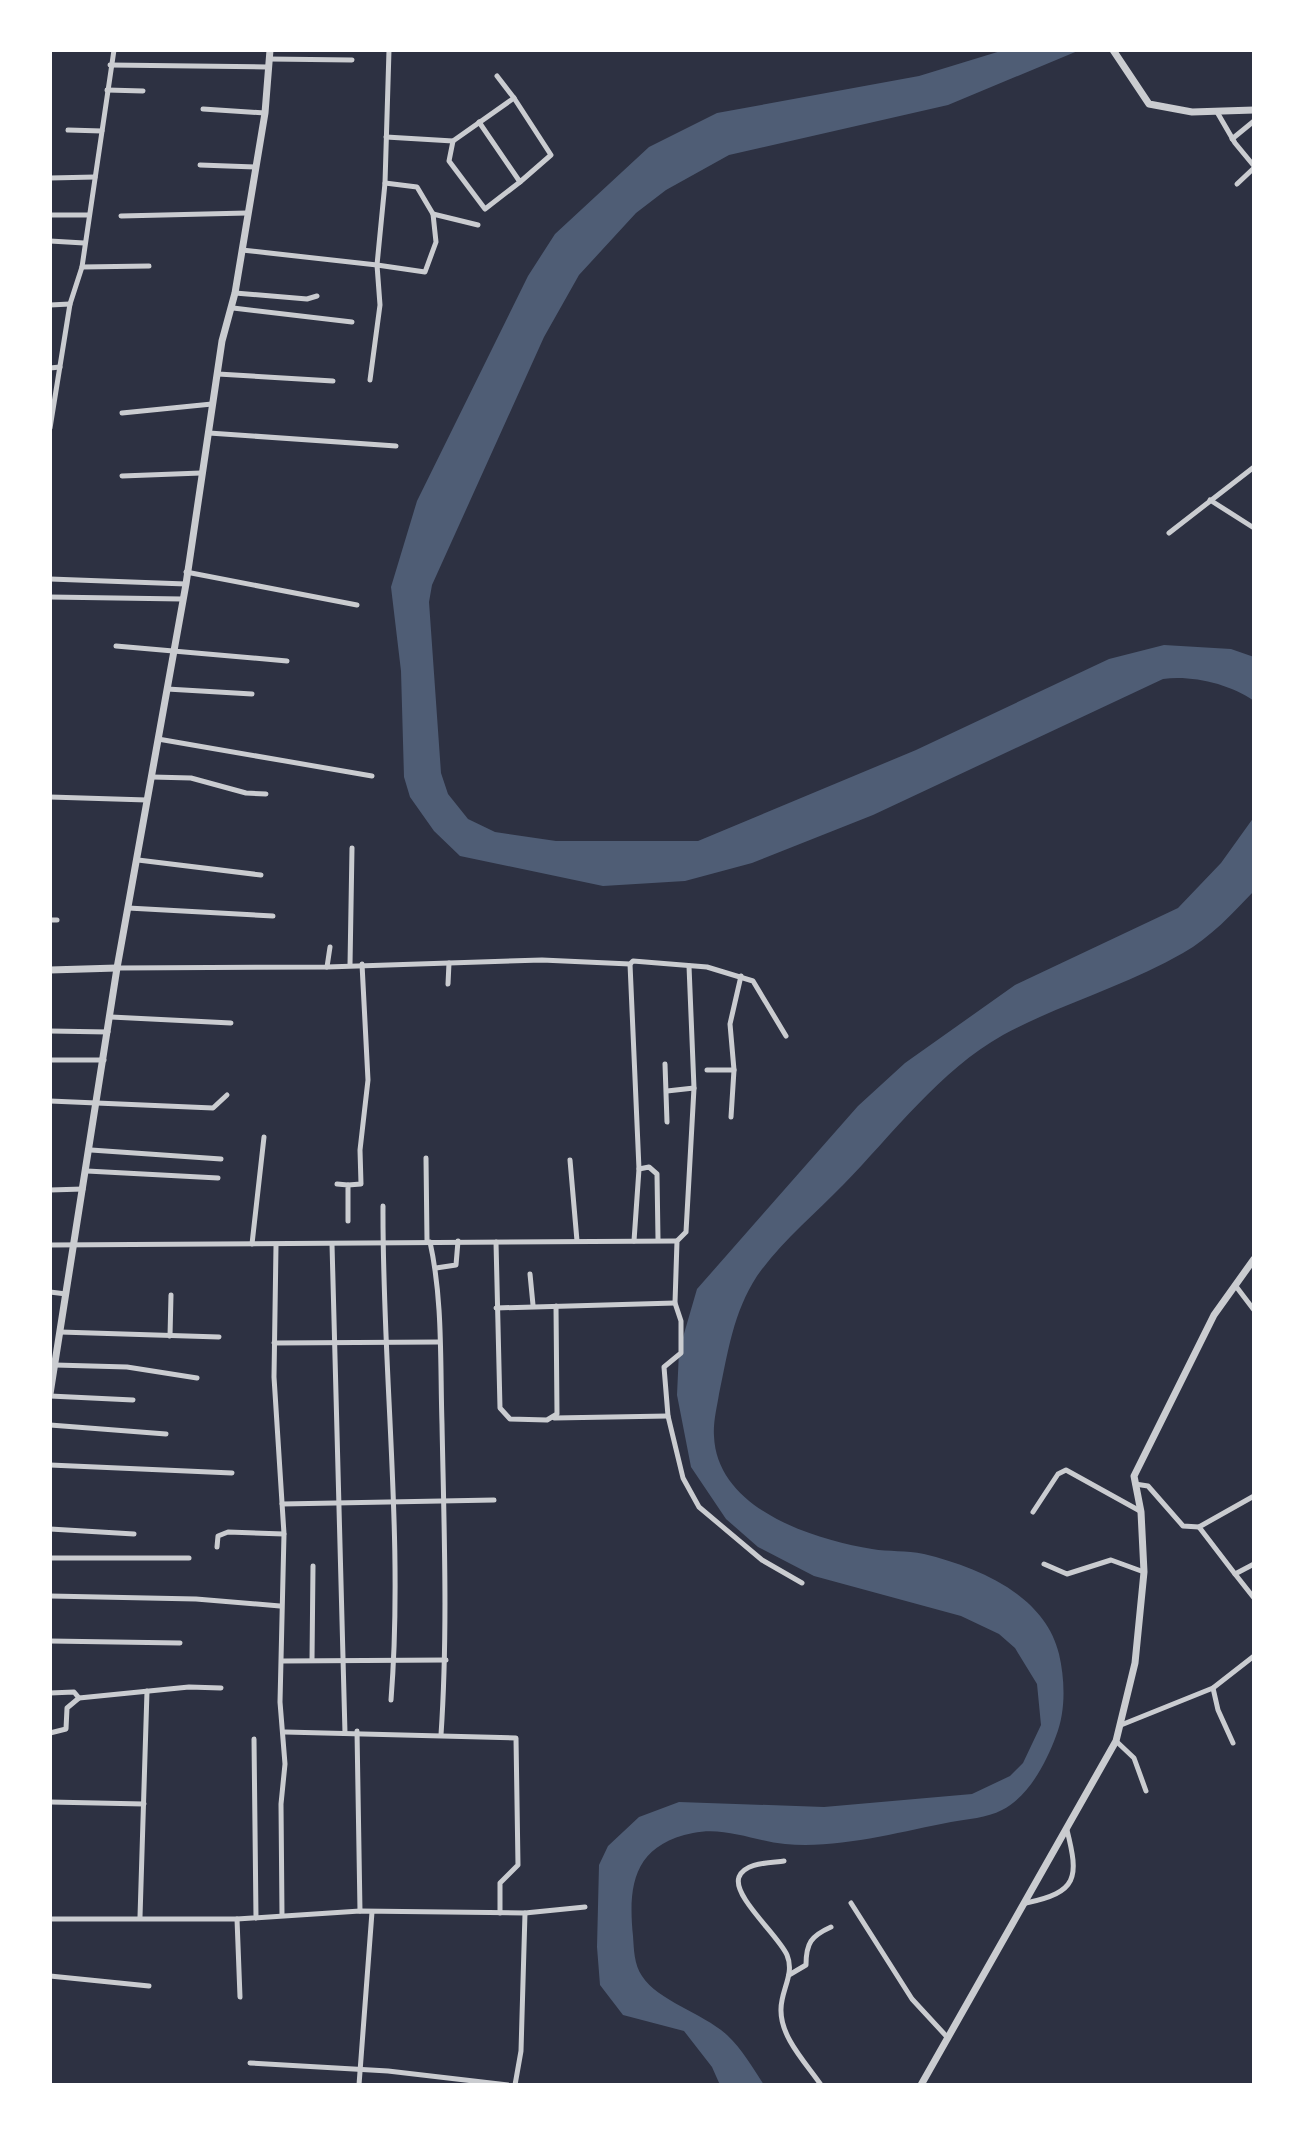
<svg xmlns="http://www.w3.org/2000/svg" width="1304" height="2135" viewBox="0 0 1304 2135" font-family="'IBM Plex Sans',sans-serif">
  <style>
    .water { fill: #4f5d75 }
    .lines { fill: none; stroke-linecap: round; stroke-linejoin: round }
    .minor { stroke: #caccd0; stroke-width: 5 }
    .tertiary { stroke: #caccd0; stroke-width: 7 }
  </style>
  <rect width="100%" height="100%" fill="#2d3142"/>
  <g class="water">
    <path d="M1004,50H1080L948,105L729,155L666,190L636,213L579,275L544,337L432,585L429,602L441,773L448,794L468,819L495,832L556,841H698L916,750L1109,659L1164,645L1231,649L1254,657V701C1230,684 1192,675 1163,679L873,815L752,863L685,881L603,886L460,856L434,831L410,797L404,777L401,671L391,587L417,501L528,276L555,234L649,147L717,113L919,76Z"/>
    <path d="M1254,817V891C1233,913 1210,938 1183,953C1126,986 1060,1004 1003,1035C940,1070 892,1135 843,1185C815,1214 780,1243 757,1276C733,1313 728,1352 719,1394C717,1407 713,1422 714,1436C717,1509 812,1539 872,1549C889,1552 906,1550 924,1554C978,1567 1045,1595 1059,1654C1065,1680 1066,1711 1056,1736C1046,1763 1029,1796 1002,1810C987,1818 967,1819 951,1822C899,1832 839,1849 785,1844C755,1841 724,1826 693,1833C633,1845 628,1886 633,1936C634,1950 634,1964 642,1976C658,2001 703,2013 727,2035C742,2049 753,2068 764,2085H720L712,2067L684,2031L623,2015L600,1985L597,1947L599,1865L608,1846L639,1817L679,1802L824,1807L972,1794L1010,1776L1023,1763L1041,1725L1037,1684L1015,1648L999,1634L961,1616L814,1576L758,1547L726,1519L691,1467L677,1395L679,1351L697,1289L858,1106L905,1063L1015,985L1178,908L1221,863Z"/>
  </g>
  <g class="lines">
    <g class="minor">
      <path d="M269,59L352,60"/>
      <path d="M110,65L267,67"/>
      <path d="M107,90L143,91"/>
      <path d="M203,109L265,113"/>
      <path d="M1217,112L1235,143L1254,166"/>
      <path d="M479,122L520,182L551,155L514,98"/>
      <path d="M68,130L102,131"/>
      <path d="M386,137L453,141L514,98L497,76"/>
      <path d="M1232,139L1254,121"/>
      <path d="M453,141L449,161L485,209L520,182"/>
      <path d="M200,165L255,167"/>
      <path d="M50,178L95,177"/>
      <path d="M385,183L417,187L433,214"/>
      <path d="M1237,184L1254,168"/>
      <path d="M50,215H88"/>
      <path d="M121,216L247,213"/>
      <path d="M50,241L84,243"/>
      <path d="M242,250L377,265L385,183L389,50"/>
      <path d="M82,267L149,266"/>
      <path d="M235,293L307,299L317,296"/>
      <path d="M50,305L70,304"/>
      <path d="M233,308L352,322"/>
      <path d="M50,368L60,367"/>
      <path d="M218,374L333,381"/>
      <path d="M370,380L380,305L377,265L425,272L436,242L433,214L478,225"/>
      <path d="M122,413L212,404"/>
      <path d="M50,428L70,304L82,267L114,50"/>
      <path d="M209,433L396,446"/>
      <path d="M122,476L201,473"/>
      <path d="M1210,500L1254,528"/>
      <path d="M1169,533L1254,467"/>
      <path d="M186,572L357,605"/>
      <path d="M50,579L186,584"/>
      <path d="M50,597L182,599"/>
      <path d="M116,646L287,661"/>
      <path d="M167,689L252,694"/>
      <path d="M158,739L372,776"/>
      <path d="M152,777L191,778L246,793L266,794"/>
      <path d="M50,797L147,800"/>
      <path d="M138,860L261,875"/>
      <path d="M128,908L273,916"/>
      <path d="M50,920H57"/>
      <path d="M630,964L639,1169L634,1241"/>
      <path d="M350,965L352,848"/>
      <path d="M689,966L694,1088L686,1232L677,1241L675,1303L681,1321V1353L664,1367L668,1416L683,1478L699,1507L762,1560L802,1583"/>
      <path d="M327,967L330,947"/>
      <path d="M117,968L327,967L542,960L630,964L633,961L707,967L753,981L786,1036"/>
      <path d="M448,984L449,963"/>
      <path d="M111,1017L231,1023"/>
      <path d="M50,1031L108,1032"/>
      <path d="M50,1060H104"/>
      <path d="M665,1064L667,1122"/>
      <path d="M707,1070H734L730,1024L741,976"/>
      <path d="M667,1091L694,1088"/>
      <path d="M50,1101L213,1108L227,1095"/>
      <path d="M731,1117L734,1070"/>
      <path d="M91,1150L221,1159"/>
      <path d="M426,1158L427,1241"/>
      <path d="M570,1160L577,1241"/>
      <path d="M639,1169L649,1167L657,1174L658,1239"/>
      <path d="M87,1171L218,1178"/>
      <path d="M337,1184L348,1185V1221"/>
      <path d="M348,1185L361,1184L360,1150L368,1080L362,964"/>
      <path d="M50,1190L83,1189"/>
      <path d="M383,1206C382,1370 404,1536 391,1700"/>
      <path d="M430,1242C443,1301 440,1363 442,1424C444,1528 448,1631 441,1735"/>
      <path d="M496,1242L500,1408L510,1419L547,1420L557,1414L556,1306"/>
      <path d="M252,1244L264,1137"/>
      <path d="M332,1244L345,1733"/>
      <path d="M50,1245L677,1241"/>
      <path d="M276,1246L274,1377L284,1534L280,1702L285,1764L281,1804L282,1915"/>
      <path d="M436,1268L456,1265L458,1241"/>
      <path d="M530,1274L533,1305"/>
      <path d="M1235,1285L1254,1310"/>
      <path d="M50,1292L66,1294"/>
      <path d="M496,1308L675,1303"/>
      <path d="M60,1332L219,1337"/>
      <path d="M170,1336L171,1295"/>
      <path d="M274,1343L439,1342"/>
      <path d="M55,1365L127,1367L197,1378"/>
      <path d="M50,1396L133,1400"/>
      <path d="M554,1418L668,1416"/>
      <path d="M50,1425L166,1434"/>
      <path d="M50,1465L232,1473"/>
      <path d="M1135,1484L1148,1486L1183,1526L1199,1527"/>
      <path d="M282,1504L494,1500"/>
      <path d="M1033,1512L1058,1474L1066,1470L1140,1511"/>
      <path d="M50,1529L134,1534"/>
      <path d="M217,1547L218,1536L228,1532L284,1534"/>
      <path d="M50,1558H189"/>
      <path d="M1044,1564L1067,1574L1111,1560L1144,1572"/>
      <path d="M1254,1564L1235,1574L1254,1598"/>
      <path d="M1235,1574L1199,1527L1254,1496"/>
      <path d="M50,1596L196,1599L280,1606"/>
      <path d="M50,1641L180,1643"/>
      <path d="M312,1660L313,1566"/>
      <path d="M283,1661L446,1660"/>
      <path d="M1213,1688L1254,1656"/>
      <path d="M50,1693L74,1692L79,1698"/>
      <path d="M1121,1725L1213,1688L1218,1710L1233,1743"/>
      <path d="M357,1731L360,1911"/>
      <path d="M285,1732L516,1738L518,1865L500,1883V1913"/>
      <path d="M50,1733L66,1729L67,1708L79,1698L189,1687L221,1688"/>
      <path d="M254,1739L256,1918"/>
      <path d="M1116,1741L1134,1758L1146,1791"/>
      <path d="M50,1802L144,1804"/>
      <path d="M784,1861C771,1863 745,1862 739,1877C732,1896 778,1935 787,1955C795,1974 781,1990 781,2009C780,2037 806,2063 821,2085"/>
      <path d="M851,1903L912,1999L948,2038"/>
      <path d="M1026,1903C1078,1892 1079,1878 1067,1830"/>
      <path d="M140,1917L147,1691"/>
      <path d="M50,1919H237L360,1911L525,1913L585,1907"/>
      <path d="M237,1919L240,1997"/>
      <path d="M789,1975L806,1965C806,1943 811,1936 831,1927"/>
      <path d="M50,1976L149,1986"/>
      <path d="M250,2063L388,2071L508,2085"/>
      <path d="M359,2085L372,1912"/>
      <path d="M515,2085L521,2051L525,1913"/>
    </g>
    <g class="tertiary">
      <path d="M1113,50L1149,104L1192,112L1254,110"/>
      <path d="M50,970L117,968"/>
      <path d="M50,1394L117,968L186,584L222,341L235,293L265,113L270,50"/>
      <path d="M921,2085L1116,1741L1135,1663L1144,1572L1141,1512L1134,1476L1214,1315L1254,1259"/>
    </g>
  </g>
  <rect width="1304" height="2135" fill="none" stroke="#ffffff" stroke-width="104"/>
</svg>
